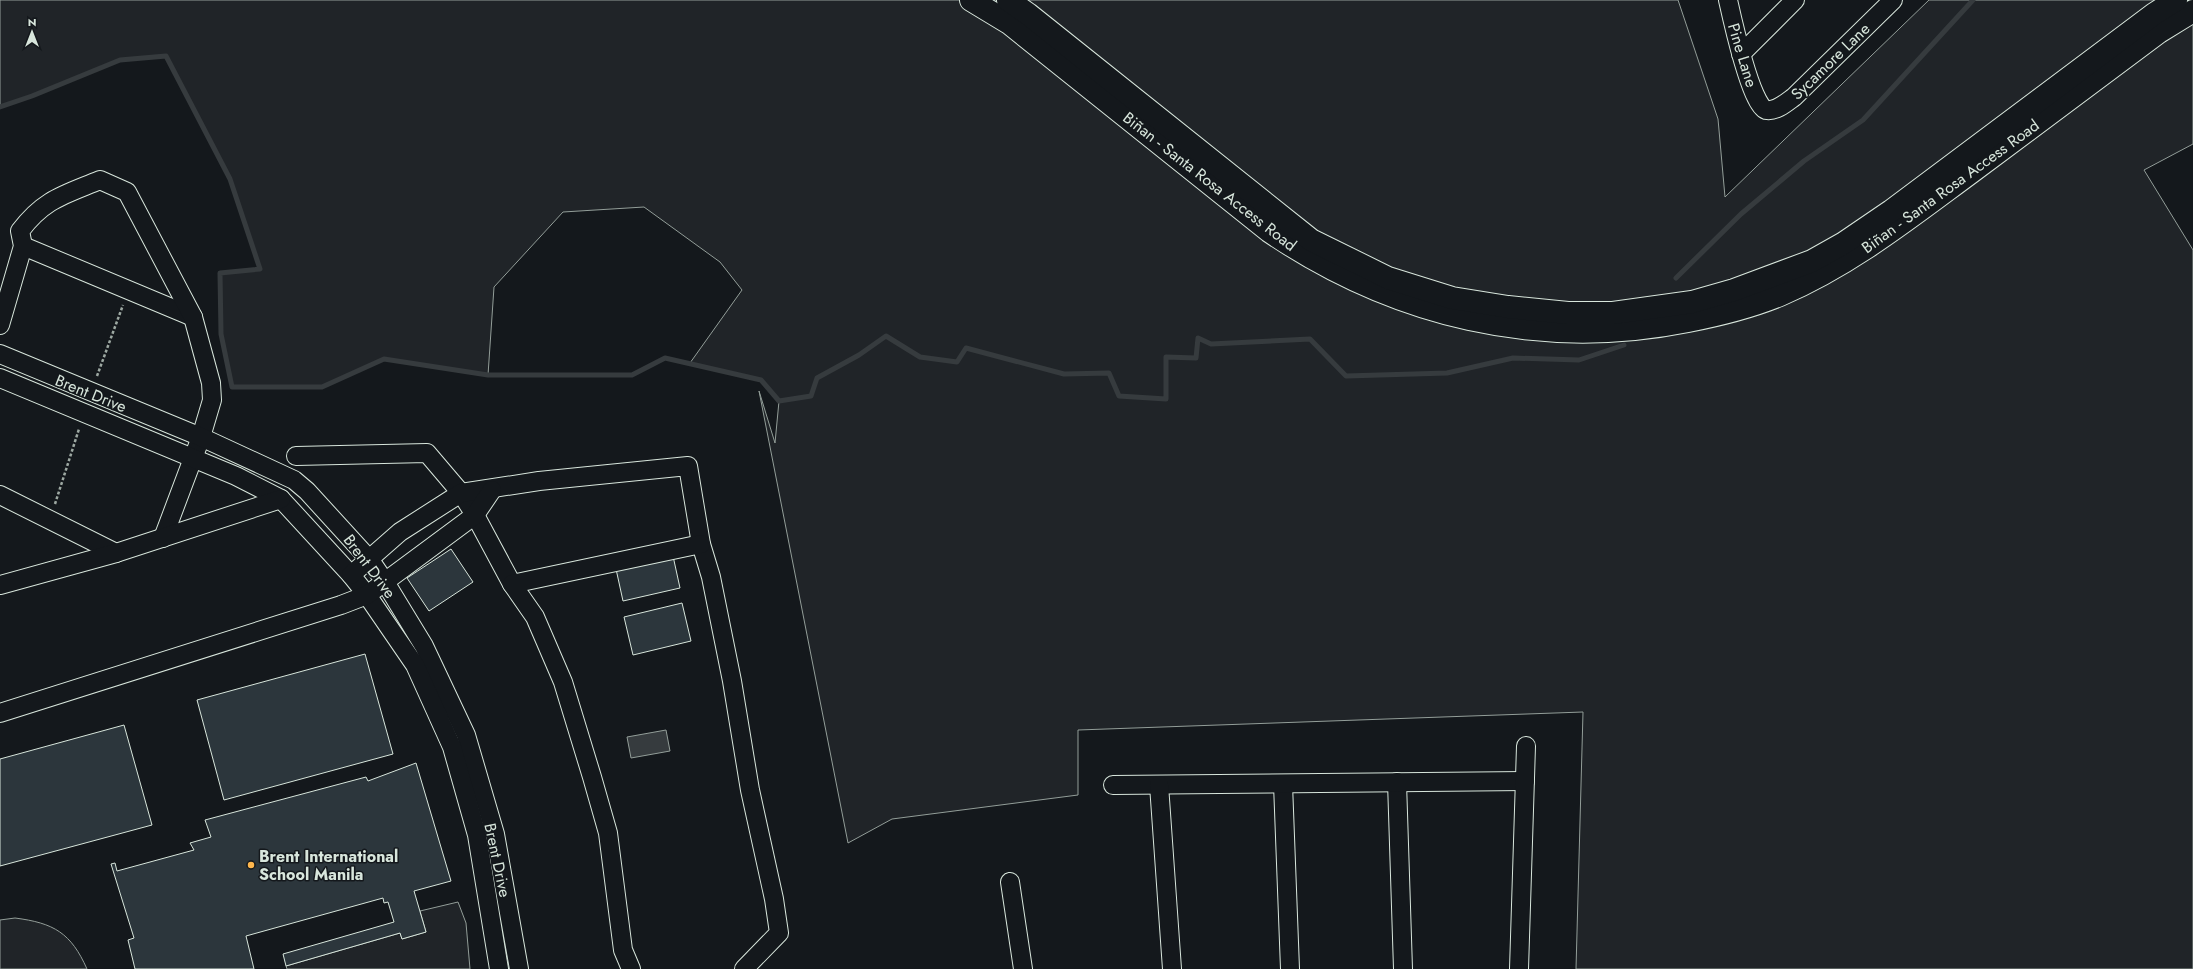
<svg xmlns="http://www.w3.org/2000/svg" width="2193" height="969" viewBox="0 0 2193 969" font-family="Jost,sans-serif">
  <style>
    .green { fill: #202428; stroke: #939e99 }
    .water { fill: #363b3e; stroke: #939e99 }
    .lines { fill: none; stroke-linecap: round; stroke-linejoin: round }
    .stream { stroke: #363b3e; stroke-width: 5 }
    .building { fill: #2c363c; stroke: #d8e6dc }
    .minor-casing { stroke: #d8e6dc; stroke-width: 20 }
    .major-casing { stroke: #d8e6dc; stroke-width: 24 }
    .path { stroke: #9da8a2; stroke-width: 2.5; stroke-dasharray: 3 2; stroke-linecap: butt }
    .minor { stroke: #14181c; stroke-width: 18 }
    .major { stroke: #14181c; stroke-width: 22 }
    .poi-dot { fill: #ffb74d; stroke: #14181c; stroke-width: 1.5 }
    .labels { text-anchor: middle; stroke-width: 3; stroke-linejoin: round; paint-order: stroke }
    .street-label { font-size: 16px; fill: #d8e6dc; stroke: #14181c }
    .poi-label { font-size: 16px; font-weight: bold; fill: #d8e6dc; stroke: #14181c; text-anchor: start }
  </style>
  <rect width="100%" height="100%" fill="#14181c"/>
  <g class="green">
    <path d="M0,0H1678L1718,119L1725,197L1929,0H2193V144L2144,170L2193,250V969H1576L1583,712L1078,730V795L892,819L848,843L759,391L775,443L779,401L761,380L690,363L742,290L720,262L644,207L563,212L494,287L488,375L384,359L322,387H232L221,334L220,273L260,269L230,179L166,56L120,60L32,96L0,107Z"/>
    <path d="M458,902L466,923L470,969H287L286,966L400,933L402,939L426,932L420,911Z"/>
    <path d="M15,918C54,923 71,933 87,969H0V920Z"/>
  </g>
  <path class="water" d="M666,730L670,751L631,758L627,737Z"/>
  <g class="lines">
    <g class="stream">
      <path d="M0,107L32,96L120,60L166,56L230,179L260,269L220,273L221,334L232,387H322L384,359L488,375H632L665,358L761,380L779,401L811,396L817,378L859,355L886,336L920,357L957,362L966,348L1064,374L1109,373L1119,396L1166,399V357L1196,358L1198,338L1211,344L1310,339L1346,376L1447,373L1513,358L1579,360L1624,345"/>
      <path d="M1676,278L1741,214L1804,161L1863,120L1973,0"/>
    </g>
  </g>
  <g class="building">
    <path d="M451,549L473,582L429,611L407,578Z"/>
    <path d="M673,556L680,588L623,601L616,569Z"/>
    <path d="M682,603L691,641L633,655L624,617Z"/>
    <path d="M365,654L393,754L224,800L197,700Z"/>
    <path d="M124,725L152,825L0,866V759Z"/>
    <path d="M416,763L451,881L414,891L426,932L402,939L400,933L286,966L283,954L394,922L388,902L384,903L383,898L246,936L254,969H135L128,940L134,938L111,864L115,863L117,871L194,850L190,843L211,837L205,820L366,777L368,781Z"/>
  </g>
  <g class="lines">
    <defs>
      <g id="minor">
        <path d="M1728,0C1732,18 1751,105 1766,110C1776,112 1787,102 1794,97L1893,0"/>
        <path d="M1741,54L1795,0"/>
        <path d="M23,246L193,317"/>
        <path d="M0,325L23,246L20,231C44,199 64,195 100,180L127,192L193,317L211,383L212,400L201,437L163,538"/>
        <path d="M0,354L201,437L294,480L307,491L370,560L385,582L424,646L466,735L495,834L519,969"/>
        <path d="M0,378L236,476L281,499L351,575L367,595L415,665L452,747L477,835L499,969"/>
        <path d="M296,456L427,453L461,493L475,515L512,584"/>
        <path d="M0,495L116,553"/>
        <path d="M351,575L400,532L461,493L539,481L688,466L701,544L711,577L732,681L750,790L774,899L779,933L744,969"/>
        <path d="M0,585L116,553L281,499"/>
        <path d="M0,713L341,605L367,595L475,515L492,490"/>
        <path d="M1397,782L1403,969"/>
        <path d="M1283,784L1290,969"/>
        <path d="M1113,785L1525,781"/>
        <path d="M1159,785L1172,969"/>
        <path d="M1010,882L1023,969"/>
        <path d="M631,969L623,950L608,833L592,777L563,682L535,617L512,584L701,544"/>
        <path d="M1519,969L1526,746"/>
      </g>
      <g id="major">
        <path d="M971,0L1009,23L1269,231C1394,316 1539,351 1688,321C1719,315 1751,307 1780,295C1850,265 1909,218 1970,173C2033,126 2096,79 2159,32L2193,11"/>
        <path d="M1008,0L1028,14L1311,240L1388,278L1452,298L1508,307L1568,313H1613L1692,302L1734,290L1812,261L1844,243L1891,211L2154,14L2176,0"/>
      </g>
    </defs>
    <use href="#minor" class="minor-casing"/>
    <use href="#major" class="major-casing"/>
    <g class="path">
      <path d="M97,376L123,305"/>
      <path d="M55,504L79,429"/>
    </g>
    <use href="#minor" class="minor"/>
    <use href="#major" class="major"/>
  </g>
  <circle class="poi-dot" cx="251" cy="865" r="4"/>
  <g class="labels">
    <g class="street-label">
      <text transform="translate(1743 55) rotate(73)" y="6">Pine Lane</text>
      <text transform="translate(1830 61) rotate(-44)" y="6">Sycamore Lane</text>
      <text transform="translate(1210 181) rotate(38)" y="6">Biñan - Santa Rosa Access Road</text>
      <text transform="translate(1950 186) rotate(-36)" y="6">Biñan - Santa Rosa Access Road</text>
      <text transform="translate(91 393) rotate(22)" y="6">Brent Drive</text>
      <text transform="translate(370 566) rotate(53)" y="6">Brent Drive</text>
      <text transform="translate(498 860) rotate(78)" y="6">Brent Drive</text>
    </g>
    <g class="poi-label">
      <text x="259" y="862">Brent International<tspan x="259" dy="18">School Manila</tspan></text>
    </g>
  </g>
  <g transform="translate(32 32)" stroke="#14181c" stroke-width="3" paint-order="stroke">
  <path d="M0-3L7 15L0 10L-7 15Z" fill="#d8e6dc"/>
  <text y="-6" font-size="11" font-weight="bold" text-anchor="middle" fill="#d8e6dc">N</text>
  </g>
</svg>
